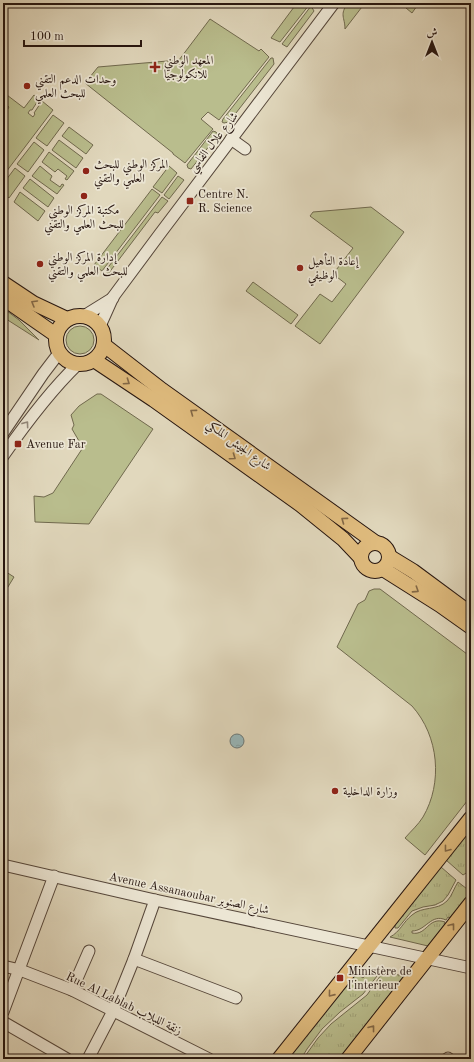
<svg xmlns="http://www.w3.org/2000/svg" width="474" height="1062" viewBox="0 0 474 1062" font-family="'Old Standard TT',Amiri,serif">
  <style>
    .green { fill: #b9bd8d; stroke: #70694e }
    .park { fill: url(#park-tufts); stroke: #70694e }
    .water { fill: url(#water-ripples); stroke: #6a7776 }
    .lines { fill: none; stroke-linecap: round; stroke-linejoin: round }
    .minor-casing { stroke: #55463a; stroke-width: 13 }
    .major-casing { stroke: #26150f; stroke-width: 16 }
    .minor { stroke: #ece6d4; stroke-width: 11 }
    .major { stroke: #e0bc7e; stroke-width: 14 }
    .oneway { stroke: #836846 }
    .oneway2 { stroke: #93887b }
    .poi-dot { fill: #8f2418; stroke: #ece6d4; stroke-width: 1.5 }
    .labels { text-anchor: middle; stroke-width: 3.5; stroke-linejoin: round; paint-order: stroke }
    .poi-label { font-size: 12px; fill: #26150f; stroke: #ece6d4; text-anchor: start }
    .street-label { font-size: 12px; fill: #26150f; stroke: #ece6d4 }
  </style>
  <defs>
    <pattern id="park-tufts" width="24" height="20" patternUnits="userSpaceOnUse"><rect width="24" height="20" fill="#b9bd8d"/><path d="M3 7l-1-3M5 7V3M7 7l1-3M15 17l-1-3M17 17v-4M19 17l1-3" fill="none" stroke="#9fa278"/></pattern>
    <pattern id="water-ripples" width="26" height="14" patternUnits="userSpaceOnUse"><rect width="26" height="14" fill="#98b8bb"/><path d="M2 4q2-2 4 0t4 0M15 11q2-2 4 0t4 0" fill="none" stroke="#839da0"/></pattern>
  </defs>
  <rect width="100%" height="100%" fill="#e1d8bd"/>
  <filter id="stains"><feTurbulence type="fractalNoise" baseFrequency=".005" numOctaves="4"/><feColorMatrix values="0 0 0 0 .2 0 0 0 0 .09 0 0 0 0 .02 0 0 0 .5 -.17"/></filter>
  <radialGradient id="worn" r=".72"><stop offset=".6" stop-color="#630" stop-opacity="0"/><stop offset="1" stop-color="#630" stop-opacity=".3"/></radialGradient>
  <g class="green">
    <path d="M297,3H308L309,5L280,42L271,38Z"/>
    <path d="M348,3H365L345,29C345,17 339,15 348,3Z"/>
    <path d="M409,3H419L412,13L406,8Z"/>
    <path d="M311,6L314,11L287,47L282,44Z"/>
    <path d="M210,19L259,51L261,49L269,57L219,120L208,112L201,119L213,129L185,163L173,154V153L85,83L98,67L179,60Z"/>
    <path d="M271,58H273L274,64L229,122L224,123L222,122L223,119Z"/>
    <path d="M3,92L24,108L34,95L39,99L32,110H30L28,113L33,117L35,114L34,113L42,101L53,110L3,176V117L9,107L3,102Z"/>
    <path d="M53,115L64,123L47,146L36,138Z"/>
    <path d="M69,127L93,145L86,154L62,136Z"/>
    <path d="M213,131L216,132L218,135L191,169L188,168L187,165Z"/>
    <path d="M59,140L83,158L76,168L52,150Z"/>
    <path d="M34,142L44,150L28,172L17,164Z"/>
    <path d="M49,152L74,171L67,180L65,179L67,176L58,169L55,172L42,162Z"/>
    <path d="M40,166L52,176L50,180L60,187L62,184L64,185L57,194L32,176Z"/>
    <path d="M169,166L177,173L162,193L153,187Z"/>
    <path d="M15,168L25,176L9,198L3,193V184Z"/>
    <path d="M178,176L184,180L169,199L164,195Z"/>
    <path d="M30,179L54,198L48,207L23,188Z"/>
    <path d="M152,189L160,195L102,271L94,265Z"/>
    <path d="M20,192L45,211L38,221L14,202Z"/>
    <path d="M162,197L168,201L158,213L155,212L108,274L106,270Z"/>
    <path d="M371,207L404,232L320,344L295,326L320,294L332,302L346,284L333,274L353,248L310,216L313,212Z"/>
    <path d="M253,282L298,315L291,324L246,291Z"/>
    <path d="M3,308L19,320L39,340L3,317Z"/>
    <circle cx="80" cy="340" r="14"/>
    <path d="M97,394H101L153,429L89,524L35,522L34,496L44,497L53,493L84,446L79,441L72,429L74,425L71,415L79,406Z"/>
    <path d="M3,570L14,577L3,595Z"/>
    <path d="M374,589H380L471,657V796L425,855L405,838C411,831 418,825 423,817C443,783 439,736 412,706L337,647L358,604L365,600L369,591Z"/>
  </g>
  <g class="park">
    <path d="M471,828V870L463,875L446,860Z"/>
    <path d="M441,867L456,880L448,895L443,901L435,905L423,907L412,911L398,928H395V925Z"/>
    <path d="M458,882L471,892L450,918L448,917L446,920C431,913 426,931 412,931V933C427,936 428,916 445,922L444,924L445,925L428,946L390,937C400,932 403,922 412,915C422,906 437,911 447,901C452,896 454,888 458,882Z"/>
    <path d="M371,969L381,971L363,994L340,1012L322,1029L307,1049L301,1059H287L356,973L363,978Z"/>
    <path d="M383,972L404,976L339,1059H303L318,1038L331,1024L367,995Z"/>
  </g>
  <circle class="water" cx="237" cy="741" r="7"/>
  <g class="lines">
    <defs>
      <g id="minor">
        <path d="M231,139L245,149"/>
        <path d="M84,316L113,298"/>
        <path d="M100,326L113,297L159,235L334,3"/>
        <path d="M3,433L43,374L59,353"/>
        <path d="M3,456C26,423 49,392 78,364"/>
        <path d="M3,865L155,900L471,968"/>
        <path d="M134,959L236,998"/>
        <path d="M3,966L20,970L72,990L209,1059"/>
        <path d="M72,990L89,951"/>
        <path d="M3,1012L54,876"/>
        <path d="M3,1022L67,1059"/>
        <path d="M448,1058L449,1059"/>
        <path d="M88,1059L113,1011L134,959L155,900"/>
      </g>
      <g id="major">
        <path d="M3,283L33,303L67,319"/>
        <path d="M3,298L56,335"/>
        <circle cx="80" cy="340" r="24"/>
        <path d="M104,345L162,390L376,543"/>
        <path d="M94,360L154,400L301,505L343,539L361,558"/>
        <circle cx="375" cy="557" r="14"/>
        <path d="M390,557L413,571L471,614"/>
        <path d="M383,569L440,605L471,627"/>
        <path d="M279,1059L471,818"/>
        <path d="M348,1059L471,903"/>
      </g>
    </defs>
    <use href="#minor" class="minor-casing"/>
    <use href="#major" class="major-casing"/>
    <use href="#minor" class="minor"/>
    <use href="#major" class="major"/>
  </g>
  <defs><path id="oneway-chevron" d="M-2-3.5L2.5 0L-2 3.5" fill="none" stroke-width="1.6" stroke-linecap="round" stroke-linejoin="round"/></defs>
  <g class="oneway">
    <use href="#oneway-chevron" transform="translate(34 303) rotate(-150)"/>
    <use href="#oneway-chevron" transform="translate(127 382) rotate(34)"/>
    <use href="#oneway-chevron" transform="translate(193 412) rotate(-144)"/>
    <use href="#oneway-chevron" transform="translate(233 457) rotate(35)"/>
    <use href="#oneway-chevron" transform="translate(344 520) rotate(-144)"/>
    <use href="#oneway-chevron" transform="translate(416 590) rotate(33)"/>
    <use href="#oneway-chevron" transform="translate(447 849) rotate(128)"/>
    <use href="#oneway-chevron" transform="translate(452 926) rotate(-52)"/>
    <use href="#oneway-chevron" transform="translate(331 994) rotate(129)"/>
    <use href="#oneway-chevron" transform="translate(372 1028) rotate(-52)"/>
  </g>
  <use class="oneway2" href="#oneway-chevron" transform="translate(26 424) rotate(-54)"/>
  <g class="poi-dot">
    <path d="M153 61h4v4h4v4h-4v4h-4v-4h-4v-4h4z"/>
    <circle cx="27" cy="86" r="4"/>
    <circle cx="86" cy="171" r="4"/>
    <circle cx="84" cy="196" r="4"/>
    <rect x="186" y="197" width="8" height="8" rx="2"/>
    <circle cx="40" cy="264" r="4"/>
    <circle cx="300" cy="268" r="4"/>
    <rect x="14" y="440" width="8" height="8" rx="2"/>
    <circle cx="335" cy="791" r="4"/>
    <rect x="336" y="974" width="8" height="8" rx="2"/>
  </g>
  <g class="labels">
    <g class="poi-label">
      <text x="164" y="64">المعهد الوطني<tspan x="164" dy="14">للانكولوجيا</tspan></text>
      <text x="35" y="83">وحدات الدعم التقني<tspan x="35" dy="14">للبحث العلمي</tspan></text>
      <text x="94" y="168">المركز الوطني للبحث<tspan x="94" dy="14">العلمي والتقني</tspan></text>
      <text x="198" y="198">Centre N.<tspan x="198" dy="14">R. Science</tspan></text>
      <text x="84" y="214" text-anchor="middle">مكتبة المركز الوطني<tspan x="84" dy="14">للبحث العلمي والتقني</tspan></text>
      <text x="48" y="261">إدارة المركز الوطني<tspan x="48" dy="14">للبحث العلمي والتقني</tspan></text>
      <text x="308" y="265">إعادة التأهيل<tspan x="308" dy="14">الوظيفي</tspan></text>
      <text x="26" y="448">Avenue Far</text>
      <text x="343" y="795">وزارة الداخلية</text>
      <text x="348" y="975">Ministère de<tspan x="348" dy="14">l'interieur</tspan></text>
    </g>
    <g class="street-label">
      <text transform="translate(213 142) rotate(-52)" y="4">شارع علال الفاسي</text>
      <text transform="translate(239 445) rotate(36)" y="4">شارع الجيش الملكي</text>
      <text transform="translate(189 893) rotate(12)" y="4">Avenue Assanaoubar شارع الصنوبر</text>
      <text transform="translate(124 1003) rotate(26)" y="4">Rue Al Lablab زنقة اللبلاب</text>
    </g>
  </g>
  <rect width="474" height="1062" fill="none" stroke="#e1d8bd" stroke-width="16"/>
  <rect x="4" y="4" width="466" height="1054" fill="none" stroke="#26150f" stroke-width="2"/>
  <rect x="8" y="8" width="458" height="1046" fill="none" stroke="#26150f"/>
  <g transform="translate(432 42)" stroke="#ece6d4" stroke-width="3" paint-order="stroke">
  <path d="M0-3L7 15L0 10L-7 15Z" fill="#26150f"/>
  <text y="-6" font-size="11" font-weight="bold" text-anchor="middle" fill="#26150f">ش</text>
  </g>
  <path d="M24 40v6h117v-6" fill="none" stroke="#26150f" stroke-width="2"/>
  <text x="30" y="40" font-size="12" fill="#26150f" stroke="#ece6d4" stroke-width="3" paint-order="stroke">100 m</text>
  <rect width="100%" height="100%" filter="url(#stains)"/>
  <rect width="100%" height="100%" fill="url(#worn)"/>
</svg>
